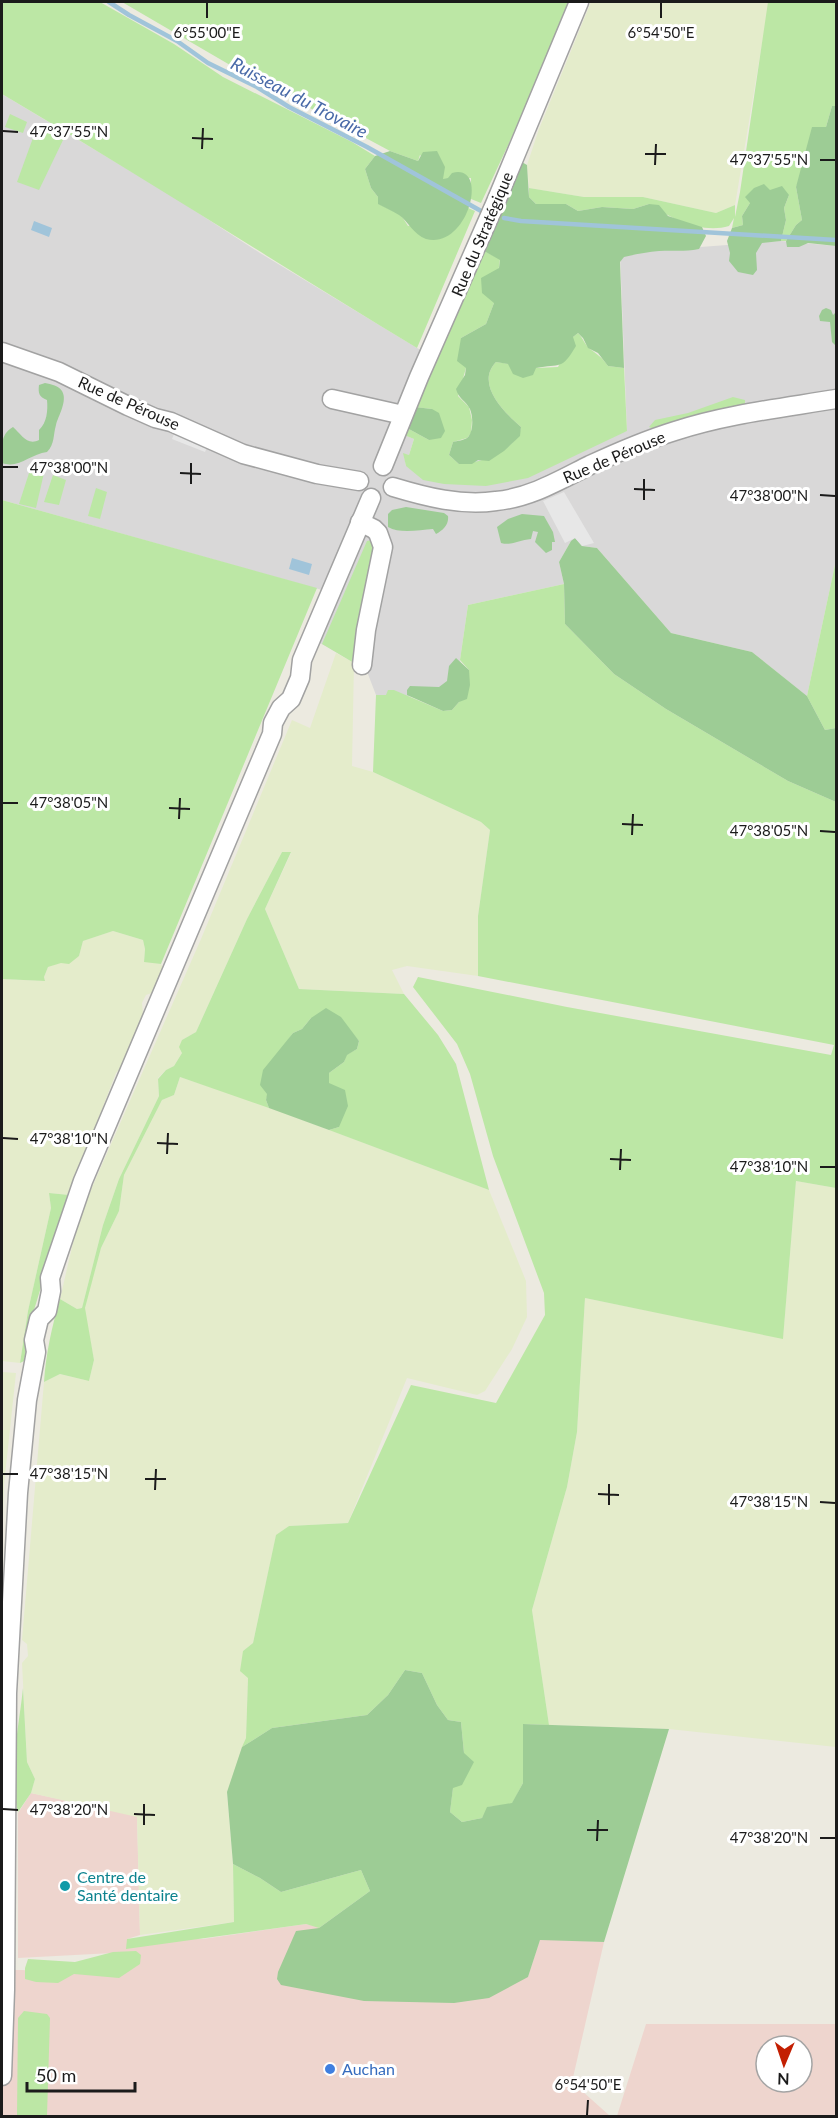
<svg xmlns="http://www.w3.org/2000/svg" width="838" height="2118" viewBox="0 0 838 2118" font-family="Lato,sans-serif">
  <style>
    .residential { fill: #d9d8d8 }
    .commercial { fill: #eed5ce; fill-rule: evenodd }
    .farmland { fill: #e4eccb }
    .grass { fill: #bce7a5 }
    .forest { fill: #9dcc95 }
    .parking { fill: #e7e7e7 }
    .water { fill: #a0c4da }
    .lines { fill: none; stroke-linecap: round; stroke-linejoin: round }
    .stream { stroke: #a0c4da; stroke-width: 4.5 }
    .minor-casing { stroke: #a2a2a2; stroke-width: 21 }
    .minor { stroke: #fff; stroke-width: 18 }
    .ticks { fill: none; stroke: #1b1b1b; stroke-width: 2 }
    .culture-dot { fill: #0f9aa8; stroke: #fff; stroke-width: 2 }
    .shop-dot { fill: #3f7fe0; stroke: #fff; stroke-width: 2 }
    .labels { text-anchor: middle; stroke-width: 6; stroke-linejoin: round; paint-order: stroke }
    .street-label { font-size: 16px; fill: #1b1b1b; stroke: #fff }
    .culture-label { font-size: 16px; fill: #0d838f; stroke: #fff; text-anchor: start }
    .shop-label { font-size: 16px; fill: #366cbe; stroke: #fff; text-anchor: start }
    .water-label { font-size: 18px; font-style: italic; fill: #496aa8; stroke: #fff }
    .ticks-label { font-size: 15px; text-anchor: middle; fill: #1b1b1b; stroke: #fff; stroke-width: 6; stroke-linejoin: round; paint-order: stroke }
  </style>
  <rect width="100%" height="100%" fill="#eceae0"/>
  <path class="residential" d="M2,94L172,196L260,253L437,360L404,435L414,439L409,455L404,454L406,466L627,431L620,253L781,241L836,246V560L807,696L752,652L671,633L597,548L582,546L571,541L559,562L564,584L468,605L460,660L467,699L376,695L366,669L322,644L301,638L322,590L2,500Z"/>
  <g class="commercial">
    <path d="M31,1793L137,1816L140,1935L127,1939H203L306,1924L528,1977L540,1939L604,1942L572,2082L610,2116H2V1970H22L74,1974L113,1953L18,1958V1813Z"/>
    <path d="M646,2024H836V2116H617ZM766,2046H802V2082H766Z"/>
  </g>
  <g class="farmland">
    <path d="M591,2H769L735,205L716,213L643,197H584L529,188L527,165L539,129Z"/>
    <path d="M336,653L354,663L352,766L373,772L481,822L490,830L478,916V976L407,966L392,970L404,994L299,989L265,909L291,853L282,852L247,919L196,1032L182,1040V1053L174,1066L166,1070L158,1078L159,1096L119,1179L103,1225L82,1308L77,1309L60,1299L79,1217L201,939L292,720L310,728Z"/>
    <path d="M113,931L143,940L145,949L144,961L161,964L165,972L157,991L146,995L142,1003L143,1014L126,1062L116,1073L69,1195L49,1193L51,1208L28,1311L20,1363L2,1361V979L45,981L44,977L48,967L79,956L83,941Z"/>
    <path d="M180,1077L255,1102L489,1190L526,1281L527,1317L512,1349L485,1391L477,1395L407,1378L348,1523L289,1526L276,1536L253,1643L243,1651L248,1678L246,1738L227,1793L233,1864L234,1922L140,1935L137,1817L31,1793L35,1779L27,1762L22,1663L28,1656L27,1644L22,1640L44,1382L60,1374L89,1381L94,1360L84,1308L101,1248L119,1211L124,1175L162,1100L174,1095Z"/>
    <path d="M796,1181L836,1188V1747L669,1729L549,1725L532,1610L567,1487L577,1432L585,1298L783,1338Z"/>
    <path d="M2,1372L16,1373L4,1485L2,1561Z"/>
  </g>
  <g class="grass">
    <path d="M2,2H100L174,44L223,77L352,142L375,156L365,169L371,188L378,197L379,204L401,215L408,226L466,212L468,208L475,211L417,348C278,264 141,176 2,94Z"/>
    <path d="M122,2H571L531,96L481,203L471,199V178L443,179L420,155L418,161L390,151L230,65Z"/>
    <path d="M768,2H836V106H832L826,127L796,187L802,220L796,225L786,241H781L786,220L784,208L789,195L750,203L742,216L743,225L732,228L734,218L729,226C702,234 672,219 649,204L633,209L602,207L578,211L566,204H536L529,197V188L584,197H643L716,213L735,205V217L740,192Z"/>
    <path d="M10,114L27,122L23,133L5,127Z"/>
    <path d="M38,124L64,138L39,190L17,182Z"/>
    <path d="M484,251L500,259L494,303L486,324L461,338L466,368L458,396L469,407L472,420L471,433L467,438L453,442L449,455L459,464C479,464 518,450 521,427C504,412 475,384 496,362L536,368L558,367L573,337L578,333C583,338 585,345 590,349C598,355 602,357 608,366L624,368L627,431L528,478L486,486L444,484L423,480L406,466L403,453L409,455L414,439L404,435L407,428L429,440L432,409L415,407Z"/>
    <path d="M733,397L745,400V404L743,407L654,429L649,427L655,420L688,413Z"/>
    <path d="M30,470L44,473L36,508L19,504Z"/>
    <path d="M53,475L66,480L59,505L44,502Z"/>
    <path d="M96,488L107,492L100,519L88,516Z"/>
    <path d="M2,500L317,588L161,964L144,962L145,949L143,940L113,931L83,941L79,956L69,964L61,963L48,967L44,977L45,981L2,979Z"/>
    <path d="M372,540L375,548L354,663L322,644L367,541Z"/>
    <path d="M836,560V728L825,730L807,696Z"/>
    <path d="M564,584L565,624L614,674L666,709L788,781L836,802V1188L796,1181L783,1339L585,1298L577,1432L567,1487L532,1610L549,1725L523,1724V1783L512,1804L488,1807L482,1818L462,1822L450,1812L453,1787L464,1753L461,1722L448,1720L437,1705L422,1673L405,1670L388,1695L367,1715L272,1728L242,1747L246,1738L248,1678L240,1671L243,1651L253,1643L276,1535L289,1526L348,1523L411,1385L496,1403L545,1315L544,1293L493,1156L470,1074L457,1044L413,987L418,977L567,1007L831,1055L834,1045L478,976V916L490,830L481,822L373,772L376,695H386L388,690H394L443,711L452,710L459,702L469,670L460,660L468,605Z"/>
    <path d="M282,852H291L265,909L299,989L404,994L438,1035L456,1064L489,1190L329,1130L339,1127L329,1083V1073L344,1062L346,1055L357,1049L359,1041L351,1032L311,1018L302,1029L293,1033L280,1051L266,1100L269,1108L180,1077L174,1095L162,1100L124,1175L119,1211L101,1248L85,1308L94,1360L89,1381L60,1374L44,1382C46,1353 52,1326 60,1299L77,1309L82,1308L103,1225L119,1179L159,1096L158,1079L166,1070L174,1066L182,1053L179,1047L182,1040L196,1032L247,919Z"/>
    <path d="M49,1193L69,1195L34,1310L24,1361L20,1363L28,1311L51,1208Z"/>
    <path d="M23,1688L27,1762L35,1779L31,1793L18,1812C8,1773 19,1727 23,1688Z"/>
    <path d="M233,1864L260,1878L281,1892L361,1870L370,1891L319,1928L306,1924L126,1949L127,1939L234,1922Z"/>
    <path d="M136,1951L141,1955L140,1964L119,1978L74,1974L58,1983L36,1982L25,1979V1968L28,1959L75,1962L113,1952Z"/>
    <path d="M24,2011L47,2014L50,2018L47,2116H17L18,2018Z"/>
  </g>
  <g class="forest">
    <path d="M832,106H836V246L808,243L799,247H787L786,241L796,225L802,220L796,187L812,127H826Z"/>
    <path d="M390,151L418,161L423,152L437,151L445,167L443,179L448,178L452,173C490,162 469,250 426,239C414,235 407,220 399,215C393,211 385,208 378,204V197L371,188L365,169L375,156Z"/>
    <path d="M520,161L527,165L529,197L536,204H566L578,211L602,207L633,209L649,204L659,205L668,216L702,227L706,236L699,249C683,252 674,250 659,251C648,252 636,254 624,257L620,262L624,368L608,366L598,353L588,348L583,338L578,333L573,337L576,346C561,371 561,363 536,368L533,375L523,378L513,374L508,364L496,362C475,384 504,412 521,427L520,436L504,451L489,461L478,460L472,464H459L449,455L453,442C457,441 464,440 467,438C474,432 473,416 470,409C466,401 458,398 456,389L465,375L466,368L457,361L461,338L486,324L494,303L482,293L481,278L499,268L500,260L484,251Z"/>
    <path d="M764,184L770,190L782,186L789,195L784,208L786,220L781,241L762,243L756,253L757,270L753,275L738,272L729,261L730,253L727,241L732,228L743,225L742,216L750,203L745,197L754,188Z"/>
    <path d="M826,308L831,310L833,315L836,312V346L832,342L830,322L820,321L819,316L822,310Z"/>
    <path d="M45,383C51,384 59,386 62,391C68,401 58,416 56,425C53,435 55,444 47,452C30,454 19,469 2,463C1,449 0,434 13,427C21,434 27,446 39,440V430C47,423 48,410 47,400C39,397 38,393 39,385Z"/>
    <path d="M415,407L432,409L439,413L445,431L441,438L429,440L407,428Z"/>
    <path d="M406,507L444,513L448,516C449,525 443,530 436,534L433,529C419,530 400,534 388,527V514L392,510Z"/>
    <path d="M522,514L544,516L553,532L555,542H552V550L546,553L535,542L538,532L533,531L531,539C519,540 512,546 501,543L497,527L508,519Z"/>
    <path d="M575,538L582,546L597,548L671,633L752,652L807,696L825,730L836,728V802L788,781L666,709L614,674L565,624L564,584L559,562L571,541Z"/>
    <path d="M456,658L469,670L470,685L467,699L459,702L452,710L443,711L407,695V690L410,686L439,687L447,681L449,666Z"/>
    <path d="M326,1008L341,1017L359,1041L357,1049L347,1055L344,1062L329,1073V1083L345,1090L348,1106L339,1127L329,1130L269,1108L266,1100L267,1094L260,1085L263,1070L293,1033L302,1029L311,1018Z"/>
    <path d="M405,1670L422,1673L437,1705L448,1720L461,1722L464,1753L474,1762L462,1785L453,1788L450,1812L462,1822L482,1818L487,1807L512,1803L523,1783V1724L669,1729L604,1942L540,1940L528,1977L489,1998L454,2003L364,2001L281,1985L277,1979L278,1972L296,1931L319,1928L370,1891L361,1870L281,1892L260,1878L233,1864L227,1792L242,1747L272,1728L367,1715L388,1695Z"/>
  </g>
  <g class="parking">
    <path d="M174,434L207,447L205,452L172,439Z"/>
    <path d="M564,492L594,543L582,546L575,538L565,543L543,501Z"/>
  </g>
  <g class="water">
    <path d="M34,221L52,228L49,237L31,230Z"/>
    <path d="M292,558L312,564L309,575L289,569Z"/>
  </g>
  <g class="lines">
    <g class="stream">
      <path d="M109,2L129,15L177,41L208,63L257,87L289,107L367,147L481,211"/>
      <path d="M504,218L521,221L836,240"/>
    </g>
    <defs>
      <g id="minor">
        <path d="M2,352L59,372L128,406L155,418L171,422L243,454L317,474L359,481"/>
        <path d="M332,399L403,415"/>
        <path d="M383,466L419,377L495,204L579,2"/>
        <path d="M393,487C426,497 461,506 496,501C530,498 560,480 590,465C618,452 646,440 675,431C727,414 782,408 836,399"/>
        <path d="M360,522L374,529L378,533L383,547L366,630L362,665"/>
        <path d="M2,2076L5,1990L7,1693L18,1493L27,1400L36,1352L34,1340L39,1319L47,1311L51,1291L50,1278L83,1181L272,734L273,723L281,708L291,699L300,678L302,660L371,498"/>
      </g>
    </defs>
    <use href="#minor" class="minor-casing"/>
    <use href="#minor" class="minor"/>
  </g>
  <path class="ticks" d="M207,18V3M661,18V3M3,131L18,132M192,138L213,139M202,149L203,128M645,154H666M820,160H835M655,165L656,144M3,467H18M180,473L201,474M191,484V463M634,489L655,490M820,495L835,496M644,500V479M3,803H18M169,808L190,809M179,819L180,798M622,824L643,825M820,831L835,832M632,835L633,814M3,1138L18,1139M157,1143L178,1144M167,1154L168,1133M610,1159L631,1160M820,1167H835M620,1170L621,1149M3,1474H18M145,1479H166M155,1490L156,1469M598,1494L619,1495M820,1502L835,1503M609,1505V1484M3,1809L18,1810M134,1814L155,1815M144,1825V1804M587,1830H608M820,1838H835M597,1841L598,1820M587,2115L588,2100"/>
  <circle class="culture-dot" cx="65" cy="1886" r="6"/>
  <circle class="shop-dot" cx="330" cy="2069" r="6"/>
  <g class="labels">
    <g class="street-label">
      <text transform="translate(482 234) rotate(-67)" y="6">Rue du Stratégique</text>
      <text transform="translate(129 403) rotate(24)" y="6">Rue de Pérouse</text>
      <text transform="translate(614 457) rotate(-23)" y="6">Rue de Pérouse</text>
    </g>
    <g class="culture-label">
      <text x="77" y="1883">Centre de<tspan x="77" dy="18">Santé dentaire</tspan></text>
    </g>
    <g class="shop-label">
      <text x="342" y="2075">Auchan</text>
    </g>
    <g class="water-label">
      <text transform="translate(299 98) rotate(28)" y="6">Ruisseau du Trovaire</text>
    </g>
  </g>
  <g class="ticks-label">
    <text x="207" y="38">6°55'00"E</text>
    <text x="661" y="38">6°54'50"E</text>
    <text x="69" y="137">47°37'55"N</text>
    <text x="769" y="165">47°37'55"N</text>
    <text x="69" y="473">47°38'00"N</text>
    <text x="769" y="501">47°38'00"N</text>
    <text x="69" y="808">47°38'05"N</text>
    <text x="769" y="836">47°38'05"N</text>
    <text x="69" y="1144">47°38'10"N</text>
    <text x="769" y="1172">47°38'10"N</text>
    <text x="69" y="1479">47°38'15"N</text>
    <text x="769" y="1507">47°38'15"N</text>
    <text x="69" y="1815">47°38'20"N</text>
    <text x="769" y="1843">47°38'20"N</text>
    <text x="588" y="2090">6°54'50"E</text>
  </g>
  <rect width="838" height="2118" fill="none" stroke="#1b1b1b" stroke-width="6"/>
  <g transform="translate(784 2064) rotate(182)"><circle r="28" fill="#ffffff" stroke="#a4a4a4" stroke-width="1.5"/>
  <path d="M0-4.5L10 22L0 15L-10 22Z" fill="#c31f02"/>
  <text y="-9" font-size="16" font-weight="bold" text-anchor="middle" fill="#1b1b1b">N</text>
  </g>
  <path d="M27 2082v9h108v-9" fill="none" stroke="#1b1b1b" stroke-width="3"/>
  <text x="36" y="2082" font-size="18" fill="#1b1b1b" stroke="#ffffff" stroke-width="4.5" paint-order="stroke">50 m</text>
</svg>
